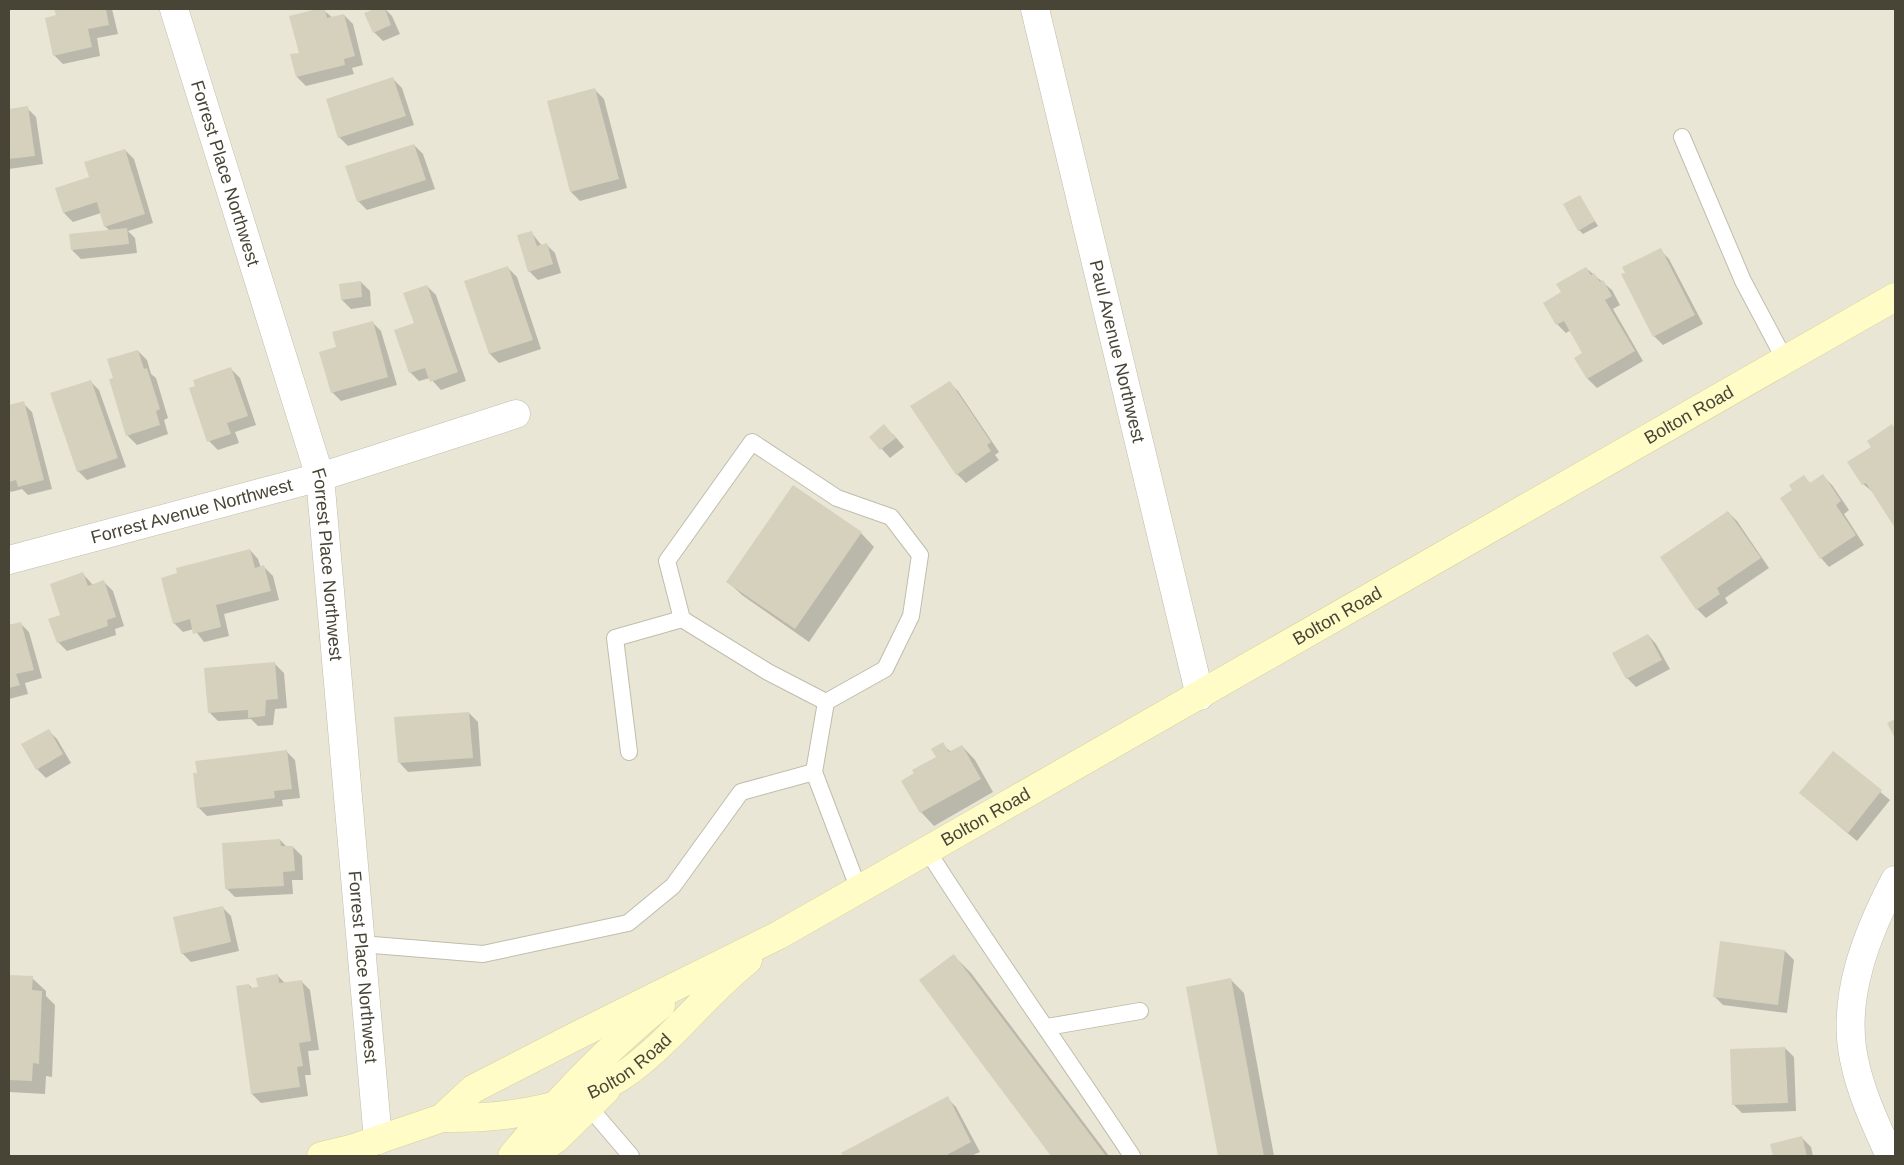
<svg xmlns="http://www.w3.org/2000/svg" width="1904" height="1165" viewBox="0 0 1904 1165" font-family="Helvetica,sans-serif">
  <style>
    .residential { fill: #e9e6d6 }
    .shadow { fill: #0003 }
    .building { fill: #d6d1bd }
    .lines { fill: none; stroke-linecap: round; stroke-linejoin: round }
    .lane-casing { stroke: #c0bdab; stroke-width: 18 }
    .street-casing { stroke: #c0bdab; stroke-width: 29 }
    .secondary-casing { stroke: #d5d198; stroke-width: 29 }
    .lane { stroke: #fff; stroke-width: 16 }
    .street { stroke: #fff; stroke-width: 28 }
    .secondary { stroke: #fffcc8; stroke-width: 28 }
    .labels { text-anchor: middle; stroke-width: 4; stroke-linejoin: round; paint-order: stroke }
    .street-label { font-size: 18px; fill: #484537; stroke: #fff }
  </style>
  <rect width="100%" height="100%" fill="#f4f3e8"/>
  <rect class="residential" x="9" y="9" width="1886" height="1147"/>
  <g class="shadow">
    <path d="M56,9H112L118,34L97,38L100,56L63,64L54,55L57,16Z"/>
    <path d="M322,9L333,18L344,15L353,24L363,65L352,68L354,74L306,86L297,77L300,54L290,17Z"/>
    <path d="M378,9H385L392,16L400,34L383,41L374,32L366,14Z"/>
    <path d="M393,79L402,88L414,125L348,146L339,137Z"/>
    <path d="M595,90L604,99L627,188L580,201L571,192Z"/>
    <path d="M27,108L36,117L43,164L9,169V110Z"/>
    <path d="M414,145L423,154L435,189L367,210L358,201Z"/>
    <path d="M125,150L134,159L153,223L128,231L135,238L137,253L81,259L72,250L110,231L105,226L101,213L73,222L64,213L91,178Z"/>
    <path d="M1579,197L1598,226L1583,234L1579,230Z"/>
    <path d="M531,232L542,246L546,244L555,253L561,273L538,280L529,271Z"/>
    <path d="M1660,250L1669,259L1703,324L1663,345L1654,336Z"/>
    <path d="M508,268L517,277L541,349L499,363L490,354Z"/>
    <path d="M1586,268L1612,290L1620,305L1613,309L1643,361L1597,388L1588,379L1576,358L1584,353L1571,330L1566,333L1557,324L1563,293Z"/>
    <path d="M361,282L370,291L371,306L351,309L342,300Z"/>
    <path d="M427,286L436,295L466,381L441,390L430,378L419,381L410,372L415,323Z"/>
    <path d="M372,322L381,331L397,385L341,401L332,392L338,348Z"/>
    <path d="M138,351L147,360L151,374L156,378L168,418L164,420L168,434L137,445L128,436L110,380L114,379Z"/>
    <path d="M231,369L240,378L256,425L235,432L239,443L218,450L209,441Z"/>
    <path d="M90,381L99,390L126,467L87,480L78,471Z"/>
    <path d="M949,382L958,391L999,452L995,455L999,460L966,483L957,474Z"/>
    <path d="M23,403L32,412L52,489L28,495L22,489L11,492L9,490V406Z"/>
    <path d="M1892,426L1895,429V526L1873,492L1863,484L1873,447Z"/>
    <path d="M893,434L904,447L890,458L871,437Z"/>
    <path d="M1823,476L1832,485L1849,510L1844,514L1864,545L1829,567L1821,558L1794,490L1804,477L1811,484Z"/>
    <path d="M793,487L861,533L874,547L809,642L742,595L728,582Z"/>
    <path d="M1728,512L1737,521L1769,568L1725,598L1728,603L1706,618L1697,609Z"/>
    <path d="M250,550L258,559L261,568L264,567L273,576L279,600L224,614L229,636L204,642L194,629L183,632L174,623Z"/>
    <path d="M83,574L93,585L104,582L113,591L124,626L115,629L116,635L67,651L58,642L62,616Z"/>
    <path d="M20,623L29,632L42,678L25,683L28,694L9,699V625Z"/>
    <path d="M1648,635L1656,644L1670,669L1636,687L1627,678Z"/>
    <path d="M275,664L284,673L287,708L275,709L273,725L258,726L251,719L218,721L209,712Z"/>
    <path d="M469,713L478,722L481,766L408,772L399,762Z"/>
    <path d="M48,730L57,739L71,763L46,778L37,769Z"/>
    <path d="M942,744L951,752L962,746L975,760L993,792L934,826L921,812L916,774L937,758Z"/>
    <path d="M286,751L295,760L300,798L282,800L283,806L207,816L198,807Z"/>
    <path d="M1833,753L1890,800L1857,841L1800,793Z"/>
    <path d="M280,840L287,847H293L302,856L303,880H292L293,894L235,897L226,888Z"/>
    <path d="M222,907L231,916L239,951L191,962L182,953Z"/>
    <path d="M1785,951L1794,960L1787,1013L1723,1005L1714,996Z"/>
    <path d="M953,955L971,973L1109,1156H1053L920,980Z"/>
    <path d="M9,976L32,978L46,991V996L55,1005L52,1077L46,1076L45,1094L9,1092Z"/>
    <path d="M278,976L285,983L301,981L310,990L319,1050L308,1051L311,1075H305L308,1096L261,1103L252,1094L249,985L253,989L260,988Z"/>
    <path d="M1231,980L1244,993L1274,1156H1219L1188,988Z"/>
    <path d="M1785,1048L1794,1057L1796,1111L1742,1113L1733,1104Z"/>
    <path d="M947,1098L956,1107L980,1152L971,1156H844L843,1153Z"/>
    <path d="M1802,1138L1811,1147L1813,1156H1774L1772,1145Z"/>
  </g>
  <g class="building">
    <path d="M54,9H106L109,25L88,29L92,47L53,56L45,18L56,15Z"/>
    <path d="M317,9H325L327,18L344,14L355,56L344,59L345,65L296,77L290,54L299,53L289,16Z"/>
    <path d="M375,9H385L391,25L373,33L364,13Z"/>
    <path d="M393,77L406,116L338,138L326,99Z"/>
    <path d="M595,88L619,179L570,192L547,101Z"/>
    <path d="M28,106L35,156L9,159V109Z"/>
    <path d="M414,144L426,180L357,202L345,166Z"/>
    <path d="M125,149L145,214L104,227L97,202L63,213L55,188L89,177L84,162Z"/>
    <path d="M1580,195L1595,221L1578,231L1563,204Z"/>
    <path d="M127,228L129,244L71,250L69,234Z"/>
    <path d="M532,231L537,246L547,243L553,264L528,272L517,235Z"/>
    <path d="M1661,248L1695,315L1653,337L1621,274L1625,273L1622,267Z"/>
    <path d="M508,266L533,340L489,354L464,281Z"/>
    <path d="M1586,267L1591,275L1594,273L1600,282L1603,280L1612,296L1605,300L1635,351L1587,379L1574,358L1582,353L1564,321L1556,325L1543,303L1561,292L1556,284Z"/>
    <path d="M361,281L362,297L341,300L339,284Z"/>
    <path d="M427,285L458,372L430,382L425,368L409,373L394,330L414,323L403,293Z"/>
    <path d="M373,321L388,377L331,393L319,352L336,347L332,332Z"/>
    <path d="M138,350L144,369L147,368L160,409L156,411L160,425L126,436L109,379L113,378L107,359Z"/>
    <path d="M231,367L248,416L227,423L231,434L207,442L189,388L195,386L193,380Z"/>
    <path d="M91,380L118,458L77,472L50,393Z"/>
    <path d="M950,381L991,442L987,445L991,451L956,475L910,406Z"/>
    <path d="M24,401L44,480L18,487L16,480L9,482V405Z"/>
    <path d="M884,424L896,438L880,450L869,437Z"/>
    <path d="M1892,424L1895,429V528L1866,483L1862,485L1847,462L1871,447L1867,441Z"/>
    <path d="M1823,474L1841,501L1836,505L1856,535L1820,559L1780,498L1792,490L1789,485L1804,475L1810,483Z"/>
    <path d="M793,485L862,532L795,629L726,582Z"/>
    <path d="M1728,511L1761,558L1717,588L1720,594L1696,610L1660,557Z"/>
    <path d="M250,549L255,568L264,565L271,591L216,605L221,627L193,634L190,619L173,624L161,578L177,573L176,568Z"/>
    <path d="M83,572L88,586L104,580L116,617L107,620L108,626L57,643L48,619L60,615L50,584Z"/>
    <path d="M21,622L34,670L16,674L20,685L9,688V625Z"/>
    <path d="M1648,634L1662,660L1626,679L1612,653Z"/>
    <path d="M275,662L278,699L266,700L265,716L248,718V710L208,713L204,668Z"/>
    <path d="M469,712L473,758L398,763L394,717Z"/>
    <path d="M1895,719V738L1887,723Z"/>
    <path d="M49,729L63,754L36,770L21,744Z"/>
    <path d="M943,742L949,752L962,745L981,779L920,813L901,781L914,773L912,770L936,757L931,749Z"/>
    <path d="M287,750L292,789L274,791L275,798L197,808L193,773H197L195,761Z"/>
    <path d="M1833,751L1882,790L1848,833L1799,793Z"/>
    <path d="M280,839L281,846H293L295,871L283,872L284,886L225,889L222,843Z"/>
    <path d="M223,906L231,942L181,954L173,917Z"/>
    <path d="M1720,941L1785,950L1778,1005L1713,997Z"/>
    <path d="M954,954L956,957L1106,1156H1051L919,980Z"/>
    <path d="M278,974L279,983L302,980L311,1041L299,1043L303,1066L297,1067L300,1087L251,1094L236,986L249,984L250,988L258,987L256,978Z"/>
    <path d="M9,975L33,976L32,990L42,991L39,1064L33,1063L32,1081L9,1080Z"/>
    <path d="M1231,978L1264,1156H1218L1186,987Z"/>
    <path d="M1785,1047L1788,1103L1732,1105L1730,1049Z"/>
    <path d="M948,1096L971,1142L945,1156H843L841,1153Z"/>
    <path d="M1802,1136L1807,1156H1773L1770,1144Z"/>
  </g>
  <g class="lines">
    <defs>
      <g id="lane">
        <path d="M1682,137L1743,281L1785,360"/>
        <path d="M629,752L615,638L682,619"/>
        <path d="M814,772L826,702L885,669L911,616L920,555L891,517L837,498L752,442L667,561L682,619L768,672L826,702"/>
        <path d="M927,850C993,954 1065,1054 1132,1156"/>
        <path d="M361,944L483,954L628,923L673,886L741,792L814,772L859,890"/>
        <path d="M1047,1027L1140,1011"/>
        <path d="M589,1107L631,1156"/>
      </g>
      <g id="street">
        <path id="s1" d="M174,9L320,477L378,1140"/>
        <path id="s2" d="M1035,9L1200,696"/>
        <path id="s3" d="M9,560L320,477L516,414"/>
        <path d="M1890,1156C1876,1125 1861,1094 1854,1059C1841,998 1867,933 1895,880"/>
      </g>
      <g id="secondary">
        <path id="s4" d="M442,1118C503,1119 570,1110 622,1076C669,1044 704,995 748,960"/>
        <path id="s5" d="M321,1156L354,1148L442,1118L473,1089L580,1034L779,935L1895,297"/>
        <path d="M512,1156C558,1100 604,1051 661,1005"/>
        <path d="M531,1156L556,1139L606,1090"/>
      </g>
    </defs>
    <use href="#lane" class="lane-casing"/>
    <use href="#street" class="street-casing"/>
    <use href="#secondary" class="secondary-casing"/>
    <use href="#lane" class="lane"/>
    <use href="#street" class="street"/>
    <use href="#secondary" class="secondary"/>
  </g>
  <g class="labels">
    <g class="street-label">
      <text dy="6" stroke="none"><textPath href="#s1" startOffset="172">Forrest Place Northwest</textPath></text>
      <text dy="6" stroke="none"><textPath href="#s2" startOffset="352">Paul Avenue Northwest</textPath></text>
      <text dy="6" stroke="none"><textPath href="#s5" startOffset="1560">Bolton Road</textPath></text>
      <text dy="6" stroke="none"><textPath href="#s3" startOffset="189">Forrest Avenue Northwest</textPath></text>
      <text dy="6" stroke="none"><textPath href="#s1" startOffset="578">Forrest Place Northwest</textPath></text>
      <text dy="6" stroke="none"><textPath href="#s5" startOffset="1155">Bolton Road</textPath></text>
      <text dy="6" stroke="none"><textPath href="#s5" startOffset="750">Bolton Road</textPath></text>
      <text dy="6" stroke="none"><textPath href="#s1" startOffset="982">Forrest Place Northwest</textPath></text>
      <text dy="6" stroke="none"><textPath href="#s4" startOffset="199">Bolton Road</textPath></text>
    </g>
  </g>
  <rect width="1904" height="1165" fill="none" stroke="#484537" stroke-width="20"/>
</svg>
